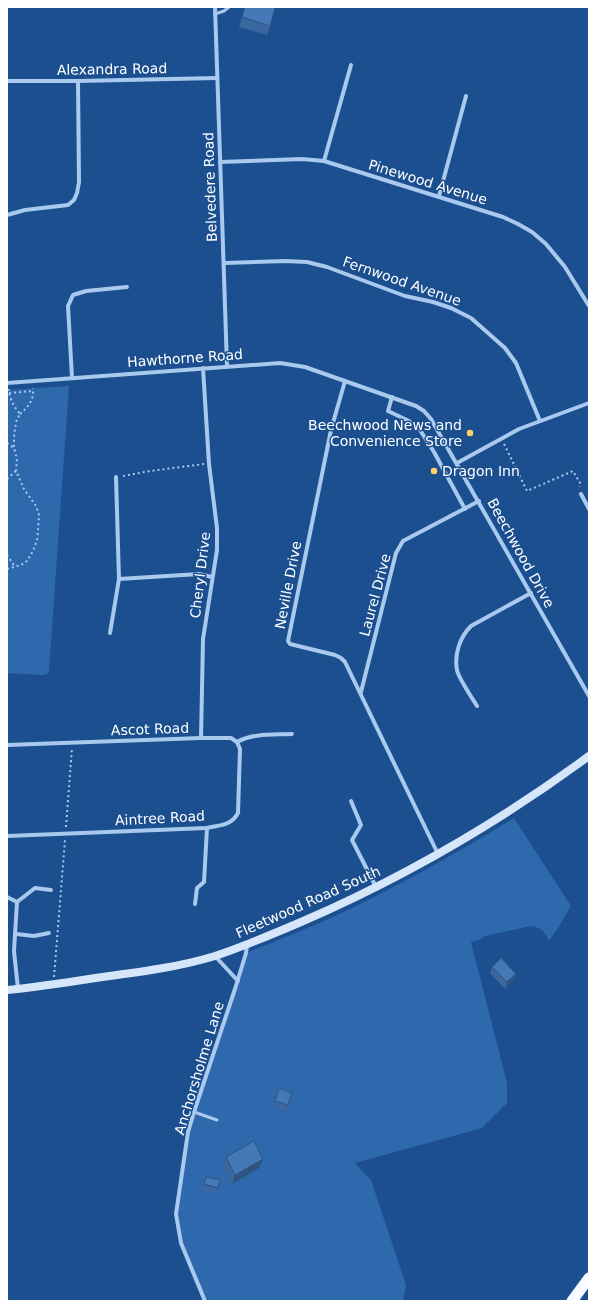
<svg xmlns="http://www.w3.org/2000/svg" width="596" height="1308" viewBox="0 0 596 1308" font-family="'DejaVu Sans',sans-serif">
  <style>
    .green { fill: #2e69ad }
    .lines { fill: none; stroke-linecap: round; stroke-linejoin: round }
    .path { stroke: #a9c9ee; stroke-width: 2; stroke-dasharray: 2 3; stroke-linecap: butt }
    .service { stroke: #a9c9ee; stroke-width: 3 }
    .minor { stroke: #a9c9ee; stroke-width: 4 }
    .secondary { stroke: #d6e6fa; stroke-width: 8 }
    .trunk { stroke: #f8faff; stroke-width: 11 }
    .wall { fill: #3a679d }
    .shaded-wall { fill: #305480 }
    .building { fill: #4478b7; stroke: #305480 }
    .poi-dot { fill: #ffd166; stroke: #1b4f8f; stroke-width: 1.5 }
    .labels { text-anchor: middle; stroke-width: 3; stroke-linejoin: round; paint-order: stroke }
    .street-label { font-size: 14px; fill: #fff; stroke: #1b4f8f }
    .poi-label { font-size: 14px; fill: #fff; stroke: #1b4f8f; text-anchor: end }
  </style>
  <rect width="100%" height="100%" fill="#1b4f8f"/>
  <g class="green">
    <path d="M69,386L49,671L47,674L43,675L7,673V390Z"/>
    <path d="M514,818L571,906L558,928L549,941C545,932 541,927 531,926L485,936L479,940L471,942L507,1083V1103L482,1128L355,1163L371,1180L406,1285L403,1301H205L181,1243L176,1214L188,1132L246,953C286,937 327,921 366,901C416,876 465,848 514,818Z"/>
  </g>
  <g class="lines">
    <g class="path">
      <path d="M9,393L33,391"/>
      <path d="M20,414C29,406 34,400 33,388"/>
      <path d="M7,443L14,448"/>
      <path d="M504,444L527,491L573,471L580,483V487"/>
      <path d="M123,476L150,471L204,464"/>
      <path d="M7,479L16,471"/>
      <path d="M7,555L15,567"/>
      <path d="M7,569L21,565L27,561L33,551L37,540L38,530L39,515L36,506L24,489L16,471L17,459L14,448V437L16,422L20,414C14,407 9,398 9,389"/>
      <path d="M66,827L72,748"/>
      <path d="M54,977L65,840"/>
    </g>
    <g class="service">
      <path d="M215,14L224,11L229,7"/>
      <path d="M194,1112L217,1120"/>
    </g>
    <g class="minor">
      <path d="M215,7L227,366"/>
      <path d="M7,81H78L217,78"/>
      <path d="M324,161L351,65"/>
      <path d="M220,162L302,159L324,161L503,217L518,224L532,232L546,244L565,267L589,306"/>
      <path d="M439,196L466,96"/>
      <path d="M7,215L25,210L68,205L74,200L77,193L79,182L78,81"/>
      <path d="M224,263L285,261L307,262L327,267L405,296L433,302L451,308L471,318L505,348L516,363L540,421"/>
      <path d="M72,378L68,306L73,295L86,291L127,287"/>
      <path d="M345,381L331,430L288,641L290,644L335,655L341,658L345,662L438,854"/>
      <path d="M7,383L280,363L305,367L416,406L424,411L431,419L589,696"/>
      <path d="M392,397L388,411L409,421L420,430L434,452L465,509"/>
      <path d="M457,463L519,429L589,403"/>
      <path d="M581,494L589,509"/>
      <path d="M119,579L199,574L212,577"/>
      <path d="M110,633L119,579L116,477"/>
      <path d="M361,692L396,553L403,541L479,501"/>
      <path d="M477,706C472,698 458,677 457,670C454,654 460,637 471,626L531,593"/>
      <path d="M201,738L203,639L217,550V528L209,464L203,368"/>
      <path d="M7,745L201,738H231L237,742C253,733 274,735 292,734"/>
      <path d="M351,801L361,825L352,840L376,887"/>
      <path d="M7,836L207,828C220,825 231,826 238,813L240,749L237,742"/>
      <path d="M7,897L17,902"/>
      <path d="M195,904L197,888L204,882L207,828"/>
      <path d="M16,934L34,936L49,933"/>
      <path d="M215,956L238,981"/>
      <path d="M18,989L14,951L17,902L35,888L51,890"/>
      <path d="M205,1301L181,1243L176,1214L188,1132L194,1112L235,989L246,953L247,945"/>
    </g>
    <path class="secondary" d="M7,990C39,987 70,982 102,977C140,972 179,967 215,956C245,946 273,934 301,922C405,877 498,823 589,756"/>
    <path class="trunk" d="M572,1301L589,1278"/>
  </g>
  <g class="wall">
    <path d="M245,7H271L270,26L267,35L239,27Z"/>
    <path d="M492,967L514,980L505,989L490,973Z"/>
    <path d="M279,1088L292,1093L286,1112L273,1107Z"/>
    <path d="M226,1157L259,1168L232,1184L222,1166Z"/>
    <path d="M206,1177L218,1188L216,1194L202,1190Z"/>
  </g>
  <g class="shaded-wall">
    <path d="M516,974L514,980L505,989L507,982Z"/>
    <path d="M263,1159L259,1168L232,1184L235,1175Z"/>
  </g>
  <g class="building">
    <path d="M245,7H271L275,8L270,26L242,17Z"/>
    <path d="M501,958L516,974L507,982L492,967Z"/>
    <path d="M279,1088L292,1093L288,1105L275,1101Z"/>
    <path d="M254,1141L263,1159L235,1175L226,1157Z"/>
    <path d="M206,1177L220,1180L218,1188L204,1184Z"/>
  </g>
  <g class="poi-dot">
    <circle cx="470" cy="433" r="4"/>
    <circle cx="434" cy="471" r="4"/>
  </g>
  <g class="labels">
    <g class="street-label">
      <text transform="translate(112 69) rotate(-1)" y="5">Alexandra Road</text>
      <text transform="translate(428 182) rotate(17)" y="5">Pinewood Avenue</text>
      <text transform="translate(210 187) rotate(-92)" y="5">Belvedere Road</text>
      <text transform="translate(402 281) rotate(19)" y="5">Fernwood Avenue</text>
      <text transform="translate(185 358) rotate(-4)" y="5">Hawthorne Road</text>
      <text transform="translate(521 553) rotate(61)" y="5">Beechwood Drive</text>
      <text transform="translate(200 575) rotate(-83)" y="5">Cheryl Drive</text>
      <text transform="translate(288 585) rotate(-79)" y="5">Neville Drive</text>
      <text transform="translate(375 595) rotate(-75)" y="5">Laurel Drive</text>
      <text transform="translate(150 729) rotate(-2)" y="5">Ascot Road</text>
      <text transform="translate(160 818) rotate(-3)" y="5">Aintree Road</text>
      <text transform="translate(308 902) rotate(-24)" y="5">Fleetwood Road South</text>
      <text transform="translate(199 1068) rotate(-73)" y="5">Anchorsholme Lane</text>
    </g>
    <g class="poi-label">
      <text x="462" y="430">Beechwood News and<tspan x="462" dy="16">Convenience Store</tspan></text>
      <text x="442" y="476" text-anchor="start">Dragon Inn</text>
    </g>
  </g>
  <rect width="596" height="1308" fill="none" stroke="#ffffff" stroke-width="16"/>
</svg>
